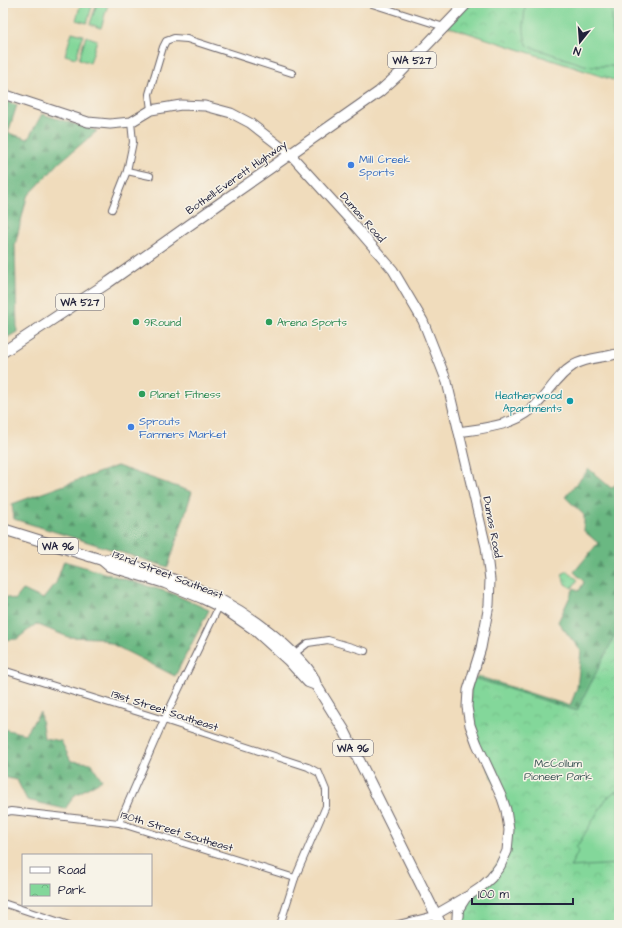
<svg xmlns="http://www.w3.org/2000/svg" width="622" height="928" viewBox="0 0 622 928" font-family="'Architects Daughter',sans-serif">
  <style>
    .forest { fill: url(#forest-firs); stroke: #466d5e }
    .park { fill: url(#park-crowns); stroke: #527c6a }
    .garden { fill: #83d79a; stroke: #527c6a }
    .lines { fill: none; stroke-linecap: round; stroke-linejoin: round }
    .street-casing { stroke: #6a6368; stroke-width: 8 }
    .secondary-casing { stroke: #6a6368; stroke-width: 11 }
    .primary-casing { stroke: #6a6368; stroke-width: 12 }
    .street { stroke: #fff; stroke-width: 6 }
    .secondary { stroke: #fff; stroke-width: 9 }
    .primary { stroke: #fff; stroke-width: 10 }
    .shop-dot { fill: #3f7fe0; stroke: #f7f3e8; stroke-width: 1.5 }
    .leisure-dot { fill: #2e9e5b; stroke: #f7f3e8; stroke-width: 1.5 }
    .culture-dot { fill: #0f9aa8; stroke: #f7f3e8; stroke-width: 1.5 }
    .labels { text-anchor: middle; stroke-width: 3; stroke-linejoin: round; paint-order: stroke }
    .shield { fill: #f7f3e8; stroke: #62616f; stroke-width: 1 }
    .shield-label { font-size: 10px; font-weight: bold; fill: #22223b }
    .shop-label { font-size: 11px; fill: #366cbe; stroke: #f7f3e8; text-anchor: start }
    .street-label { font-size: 11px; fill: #22223b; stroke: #f7f3e8 }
    .leisure-label { font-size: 11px; fill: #27864d; stroke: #f7f3e8; text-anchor: start }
    .culture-label { font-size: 11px; fill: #0d838f; stroke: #f7f3e8; text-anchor: end }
    .park-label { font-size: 11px; fill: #3f5858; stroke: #f7f3e8 }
  </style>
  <defs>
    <pattern id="forest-firs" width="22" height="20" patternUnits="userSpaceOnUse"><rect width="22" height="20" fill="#6ab882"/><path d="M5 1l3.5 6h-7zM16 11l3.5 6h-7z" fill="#57956c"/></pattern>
    <pattern id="park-crowns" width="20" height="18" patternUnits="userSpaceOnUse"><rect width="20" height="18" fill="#83d79a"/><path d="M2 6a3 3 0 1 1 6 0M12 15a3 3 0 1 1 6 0" fill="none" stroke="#71b886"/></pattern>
  </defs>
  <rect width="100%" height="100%" fill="#f7f3e8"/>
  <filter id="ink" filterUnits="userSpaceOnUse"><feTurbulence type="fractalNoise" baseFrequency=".025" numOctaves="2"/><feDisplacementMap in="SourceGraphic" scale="8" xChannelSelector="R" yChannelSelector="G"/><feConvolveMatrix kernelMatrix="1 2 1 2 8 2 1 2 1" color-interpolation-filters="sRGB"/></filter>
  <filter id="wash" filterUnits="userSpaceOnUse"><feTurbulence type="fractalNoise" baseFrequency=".012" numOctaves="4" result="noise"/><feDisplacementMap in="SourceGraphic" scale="16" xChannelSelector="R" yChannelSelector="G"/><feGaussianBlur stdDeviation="0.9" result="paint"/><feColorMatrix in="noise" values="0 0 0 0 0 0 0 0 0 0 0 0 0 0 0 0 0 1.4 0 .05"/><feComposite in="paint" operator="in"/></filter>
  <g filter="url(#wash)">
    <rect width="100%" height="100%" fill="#f0dcbc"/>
    <g class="forest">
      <path d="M3,101L17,105L8,133L28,139L42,114L97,131L60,162L27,197L15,245L17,332L3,340Z"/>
      <path d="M117,466L192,492L168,567L14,519L12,504Z"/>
      <path d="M589,469L611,488L619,482V704L593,718L476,690L477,676L570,706L577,688L581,651L558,622L574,588L579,591L584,582L574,572L598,543L584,531V515L565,497Z"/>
      <path d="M64,561L171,593L209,610L175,676L100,638L68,637L36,624L17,639L3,640V596L15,600L23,590L43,599L56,583Z"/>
      <path d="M40,712L44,738L61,741L71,761L91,763L102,780L75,795L65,809L27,800L17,780L3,777V729L25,734Z"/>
    </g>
    <g class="park">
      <path d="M470,3H619V82L447,26Z"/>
      <path d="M568,571L578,580L572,588L565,584L562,574Z"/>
      <path d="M619,627V925H458L462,906L480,888L507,851L506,810L470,725L471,677L577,711Z"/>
    </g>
    <g class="garden">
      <path d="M81,3H93L87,23L76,20Z"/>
      <path d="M97,3L108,4L101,28L90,24Z"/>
      <path d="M525,3H611L615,66H591L584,65L528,46C521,33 525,17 525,3Z"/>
      <path d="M72,32L83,35L76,58L65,55Z"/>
      <path d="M86,36L97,40L90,63L79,59Z"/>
      <path d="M614,792H619V864L570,867L579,850L576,848L606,799Z"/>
    </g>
  </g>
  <g filter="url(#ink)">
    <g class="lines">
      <defs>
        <g id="street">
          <path d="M369,3L444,27"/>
          <path d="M151,110L149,94L163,47L166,41L174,38L187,39L292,73"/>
          <path d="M127,171L150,176"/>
          <path d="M112,209L127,171L133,142L131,122"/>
          <path d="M294,654L308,643L328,640L365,651"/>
          <path d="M3,670L164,720L308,767L319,773L326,790V806L295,878L280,925"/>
          <path d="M3,813L11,811L119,823L295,878"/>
          <path d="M119,823L164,720L219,606"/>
          <path d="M3,903L69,925"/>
          <path d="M395,925L435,915"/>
        </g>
        <g id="secondary">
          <path d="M3,94L88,122L110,124L131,122L151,110L181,105L205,106L231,113L250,123L290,154L349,219L393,270L423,321L447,382L486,547L490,580L489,605L481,648L468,690L467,707L470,725L477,744L502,798L506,810L509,830L507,851L500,866L491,878L480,888L468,896L435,915"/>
          <path d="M459,432C484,428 512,426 532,409C548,395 556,376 574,365C588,357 605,358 619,353"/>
        </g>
        <g id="primary">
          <path d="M3,352L109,282L219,204L379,92L398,75L467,3"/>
          <path d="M3,529L102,560L109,566L165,583L202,598L223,608L255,630L288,660L308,682L316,685"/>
          <path d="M102,560C105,560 108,559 111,559C120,559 134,566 143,569C202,588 246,608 291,651C301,661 313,672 316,685L344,730L441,925"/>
          <path d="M457,925L458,909L465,898"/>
        </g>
      </defs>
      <use href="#street" class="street-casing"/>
      <use href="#secondary" class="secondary-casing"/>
      <use href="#primary" class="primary-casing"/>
      <use href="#street" class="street"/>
      <use href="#secondary" class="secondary"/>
      <use href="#primary" class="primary"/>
    </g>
  </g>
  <g class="shop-dot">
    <circle cx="351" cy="165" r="4"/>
    <circle cx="131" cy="427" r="4"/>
  </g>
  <g class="leisure-dot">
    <circle cx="136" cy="322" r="4"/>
    <circle cx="269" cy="322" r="4"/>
    <circle cx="142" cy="394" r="4"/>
  </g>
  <circle class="culture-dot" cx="570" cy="401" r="4"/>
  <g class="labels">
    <g class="shield">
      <rect x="388" y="52" width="48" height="16" rx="3"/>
      <rect x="56" y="294" width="48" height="16" rx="3"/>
      <rect x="38" y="538" width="40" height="16" rx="3"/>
      <rect x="333" y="740" width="40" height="16" rx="3"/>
    </g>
    <g class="shield-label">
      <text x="412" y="64">WA 527</text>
      <text x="80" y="306">WA 527</text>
      <text x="58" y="550">WA 96</text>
      <text x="353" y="752">WA 96</text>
    </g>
    <g class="shop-label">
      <text x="359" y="163">Mill Creek<tspan x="359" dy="13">Sports</tspan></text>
      <text x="139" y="425">Sprouts<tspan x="139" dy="13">Farmers Market</tspan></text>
    </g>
    <g class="street-label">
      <text transform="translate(236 177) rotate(-35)" y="4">Bothell-Everett Highway</text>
      <text transform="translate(363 217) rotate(49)" y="4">Dumas Road</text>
      <text transform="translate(493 527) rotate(79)" y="4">Dumas Road</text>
      <text transform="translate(168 574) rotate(21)" y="4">132nd Street Southeast</text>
      <text transform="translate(165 710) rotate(18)" y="4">131st Street Southeast</text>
      <text transform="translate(177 831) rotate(17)" y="4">130th Street Southeast</text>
    </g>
    <g class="leisure-label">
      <text x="144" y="326">9Round</text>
      <text x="277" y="326">Arena Sports</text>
      <text x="150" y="398">Planet Fitness</text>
    </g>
    <g class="culture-label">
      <text x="562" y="399">Heatherwood<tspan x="562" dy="13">Apartments</tspan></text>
    </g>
    <g class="park-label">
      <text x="558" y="767">McCollum<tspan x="558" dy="13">Pioneer Park</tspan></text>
    </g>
  </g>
  <rect width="622" height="928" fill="none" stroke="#f7f3e8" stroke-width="16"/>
  <rect x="22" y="854" width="130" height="52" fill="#f7f3e8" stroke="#a29fa3"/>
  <rect x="30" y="867" width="20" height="6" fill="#ffffff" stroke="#a29fa3"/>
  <text x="58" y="874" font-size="12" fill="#22223b">Road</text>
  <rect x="30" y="884" width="20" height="12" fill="url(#park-crowns)" stroke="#a29fa3"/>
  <text x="58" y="894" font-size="12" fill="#22223b">Park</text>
  <g transform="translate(580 42) rotate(197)" stroke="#f7f3e8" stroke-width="3" paint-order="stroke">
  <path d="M0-3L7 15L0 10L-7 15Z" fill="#22223b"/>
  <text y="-6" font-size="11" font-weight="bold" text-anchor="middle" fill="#22223b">N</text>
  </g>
  <path d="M472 898v6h101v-6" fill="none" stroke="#22223b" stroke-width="2"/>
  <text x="478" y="898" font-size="12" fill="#22223b" stroke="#f7f3e8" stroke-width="3" paint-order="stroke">100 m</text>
</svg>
